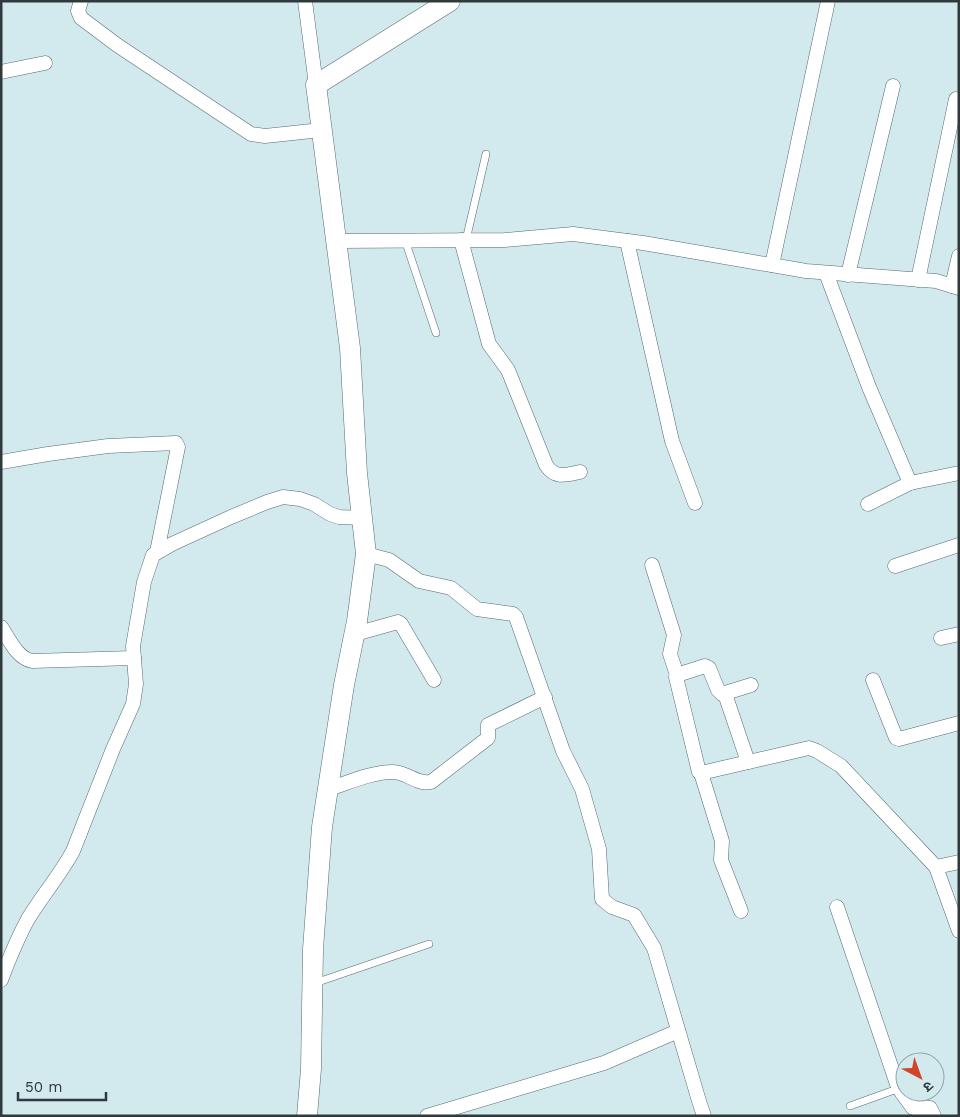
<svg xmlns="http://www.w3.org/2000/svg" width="960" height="1117" viewBox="0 0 960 1117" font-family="'Work Sans','Noto Sans Devanagari',sans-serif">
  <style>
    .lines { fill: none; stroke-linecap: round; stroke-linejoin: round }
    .lane-casing { stroke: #556a6e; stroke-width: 8 }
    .street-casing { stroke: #556a6e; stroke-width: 15 }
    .secondary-casing { stroke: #556a6e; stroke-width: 21 }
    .lane { stroke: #fff; stroke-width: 7 }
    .street { stroke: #fff; stroke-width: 14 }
    .secondary { stroke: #fff; stroke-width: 20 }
  </style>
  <rect width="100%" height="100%" fill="#d2eaee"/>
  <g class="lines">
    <defs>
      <g id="lane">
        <path d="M405,240L436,333"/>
        <path d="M466,240L486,154"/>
        <path d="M315,983L429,944"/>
        <path d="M850,1106L900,1088"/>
      </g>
      <g id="street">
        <path d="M81,1L78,11L81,18L117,45L251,134L265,136L321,130"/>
        <path d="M305,1L316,85"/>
        <path d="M1,72L45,63"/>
        <path d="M461,240L489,344L508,370L546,465C555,479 566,475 580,472"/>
        <path d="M336,241L505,240L573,234L643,243L806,271L936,281L959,288"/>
        <path d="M627,241L672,441L695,503"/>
        <path d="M772,265L828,1"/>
        <path d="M826,273L869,387L910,483L959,473"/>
        <path d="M848,275L893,86"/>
        <path d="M918,280L956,99"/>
        <path d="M952,286L959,256"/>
        <path d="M1,462L48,454L108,446L176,443L178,447L157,552"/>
        <path d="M868,504L910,483"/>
        <path d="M366,554L389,560L419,581L451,588L477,609L513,614L516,617L563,751L582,789L599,849L602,899L612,907L634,915L654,948L699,1101L704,1116"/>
        <path d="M652,565L674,635L670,654L677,675"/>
        <path d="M895,566L959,545"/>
        <path d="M1,627C9,639 17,658 32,661L134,658"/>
        <path d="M355,634L398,622L401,624L434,680"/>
        <path d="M941,638L959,634"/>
        <path d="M873,680L896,738L899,739L959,723"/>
        <path d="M751,685L722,694L718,690L709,668L705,666L677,675L676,677L699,772L701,773L809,748L817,751L841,766L936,867L959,931"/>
        <path d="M725,694L748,762"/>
        <path d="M701,773L722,841L721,860L741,911"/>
        <path d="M328,789C348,783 371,772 393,772C407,772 417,785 431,782L488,738V725L545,697"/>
        <path d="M936,867L959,862"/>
        <path d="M837,907L897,1084L902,1093L913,1108H930L934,1116"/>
        <path d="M1,980C9,959 17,939 28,919C42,896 60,875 73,851L113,749L133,704L136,684L133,646L144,582L153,555L172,544L231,517L267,502L283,497L300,499L314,504L330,514L339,517L362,518"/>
        <path d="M427,1116L604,1063L678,1031"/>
      </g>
      <path id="secondary" d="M307,1116L311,1069L313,949L322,827L344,685L357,621L366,554L357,473L350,348L316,85L450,1"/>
    </defs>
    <use href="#lane" class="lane-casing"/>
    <use href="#street" class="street-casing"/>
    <use href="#secondary" class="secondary-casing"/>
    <use href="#lane" class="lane"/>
    <use href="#street" class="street"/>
    <use href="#secondary" class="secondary"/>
  </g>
  <rect width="960" height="1117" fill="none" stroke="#30393b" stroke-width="5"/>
  <g transform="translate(920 1077) rotate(139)"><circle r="24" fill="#d2eaee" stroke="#91a3a6"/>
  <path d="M0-4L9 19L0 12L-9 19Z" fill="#d04527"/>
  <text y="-8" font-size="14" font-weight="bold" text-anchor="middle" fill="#30393b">उ</text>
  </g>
  <path d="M18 1092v8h88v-8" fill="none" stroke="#30393b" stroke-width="2.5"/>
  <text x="25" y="1092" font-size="15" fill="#30393b" stroke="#d2eaee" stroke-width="4" paint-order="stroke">50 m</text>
</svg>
